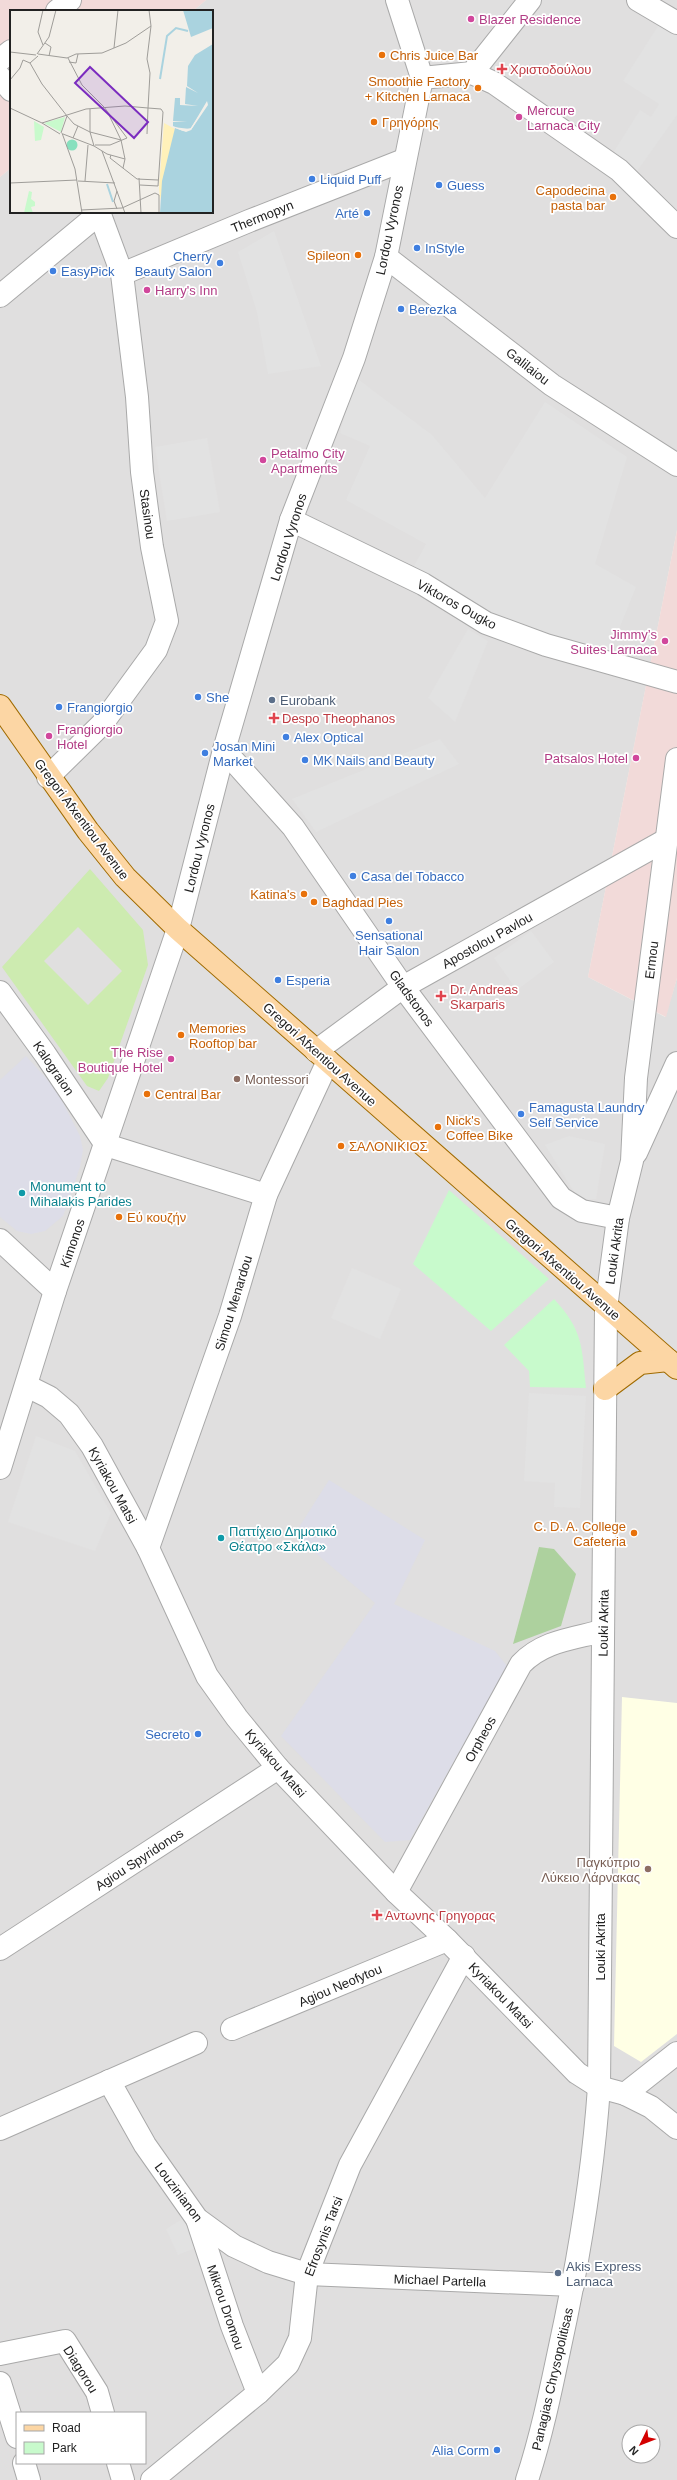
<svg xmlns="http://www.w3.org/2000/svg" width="677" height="2480" viewBox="0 0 677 2480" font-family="Arial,sans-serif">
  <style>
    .residential { fill: #e0dfdf; fill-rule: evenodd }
    .commercial { fill: #f2dad9 }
    .education { fill: #ffffe5 }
    .grass { fill: #cdebb0; fill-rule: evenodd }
    .forest { fill: #add19e }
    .park { fill: #c8facc }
    .parking { fill: #e2e2e2 }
    .plaza { fill: #dddde8 }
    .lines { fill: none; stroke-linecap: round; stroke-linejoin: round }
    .minor-casing { stroke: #a9a9a9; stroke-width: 24 }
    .major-casing { stroke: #a06b00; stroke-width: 24 }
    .minor { stroke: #fff; stroke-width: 22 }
    .major { stroke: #fcd6a4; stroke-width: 22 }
    .hotel-dot { fill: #d1479c; stroke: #fff; stroke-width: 1.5 }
    .food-dot { fill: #e8710a; stroke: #fff; stroke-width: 1.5 }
    .health-dot { fill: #e0444e; stroke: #fff; stroke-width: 1.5 }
    .shop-dot { fill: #3f7fe0; stroke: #fff; stroke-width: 1.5 }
    .service-dot { fill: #5c6f8a; stroke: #fff; stroke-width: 1.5 }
    .education-dot { fill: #8d6e63; stroke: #fff; stroke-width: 1.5 }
    .culture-dot { fill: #0f9aa8; stroke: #fff; stroke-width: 1.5 }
    .labels { text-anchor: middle; stroke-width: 3.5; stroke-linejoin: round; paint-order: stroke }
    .hotel-label { font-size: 13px; fill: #b23c85; stroke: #fff; text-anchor: start }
    .food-label { font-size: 13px; fill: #c56008; stroke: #fff; text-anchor: start }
    .health-label { font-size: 13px; fill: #be3a42; stroke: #fff; text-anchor: start }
    .shop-label { font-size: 13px; fill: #366cbe; stroke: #fff; text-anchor: start }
    .street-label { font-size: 13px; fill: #222; stroke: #fff }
    .service-label { font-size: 13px; fill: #4e5e75; stroke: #fff; text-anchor: start }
    .education-label { font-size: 13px; fill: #785e54; stroke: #fff; text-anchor: start }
    .culture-label { font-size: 13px; fill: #0d838f; stroke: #fff; text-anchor: start }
    .inset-river { fill: none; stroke: #aad3df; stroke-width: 2 }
    .inset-road { fill: none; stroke: #9f9d99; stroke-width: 1 }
    .view { fill: #7b2cbf; fill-opacity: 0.15; stroke: #7b2cbf; stroke-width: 2 }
    .inset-edge { fill: none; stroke: #222; stroke-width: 2 }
  </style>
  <rect width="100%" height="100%" fill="#f2efe9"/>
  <path class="residential" d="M206,0H677V530L588,977L665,1017L677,978V2480H0V177L11,168V212H212V11H193ZM17,2413H145V2463H17ZM629,2432H653V2456H629Z"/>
  <g class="commercial">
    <path d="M0,0H206L193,11H11V168L0,177Z"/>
    <path d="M677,530V978L666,1017L588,977Z"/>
  </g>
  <path class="education" d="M622,1697L677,1703V2034L641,2062L614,2046Z"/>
  <path class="grass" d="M90,869L143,930L148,965L108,1078L99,1091L87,1086L2,967ZM78,927L122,971L88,1005L44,961Z"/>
  <path class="forest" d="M539,1547L554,1549L576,1574L561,1626L513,1644Z"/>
  <g class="park">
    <path d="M449,1190L549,1279L491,1331L413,1264Z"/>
    <path d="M554,1299C583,1330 582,1347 586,1388L530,1387L529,1371L504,1345Z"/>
  </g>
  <g class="parking">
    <path d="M663,18L677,26V115L633,177L611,156L640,110L651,117L659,104L623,81Z"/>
    <path d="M274,231L321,366L268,374L257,312L238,252Z"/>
    <path d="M355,377L432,435L485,498L545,402L627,457L595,564L636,587L608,656L490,614L413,568L426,544L346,500L370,446L340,433Z"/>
    <path d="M207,438L220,512L167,521L155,447Z"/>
    <path d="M468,629L488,641L455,722L428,698Z"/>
    <path d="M440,739L459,764L316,832L292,799Z"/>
    <path d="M531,931L554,962L517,990L494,958Z"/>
    <path d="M569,1136L605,1144L596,1199L579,1200L545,1145Z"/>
    <path d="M352,1268L401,1289L380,1339L331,1318Z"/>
    <path d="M529,1393L586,1396L580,1508L554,1507L555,1483L524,1481Z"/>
    <path d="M36,1436L75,1451L111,1513L95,1551L8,1522Z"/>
    <path d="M192,2213L205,2244L178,2255L166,2229Z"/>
  </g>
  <g class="plaza">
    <path d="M26,1056L56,1089L80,1136L83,1150L80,1167L63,1216L45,1231L31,1234L17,1231L0,1217V1080Z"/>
    <path d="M329,1480L425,1540L394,1604L495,1651L507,1666L410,1840L385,1842L281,1736L375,1603L294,1535Z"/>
  </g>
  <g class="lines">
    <defs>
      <g id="minor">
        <path d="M638,0L677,23"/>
        <path d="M57,11L70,0"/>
        <path d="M0,60L11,51"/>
        <path d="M472,73L494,83L619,170L677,227"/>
        <path d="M0,77L11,90"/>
        <path d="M422,78L472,73L530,0"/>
        <path d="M386,257L552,385L677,465"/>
        <path d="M122,274L249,221L404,160"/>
        <path d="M0,296L100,213"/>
        <path d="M291,520L423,584L486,623L546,645L677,682"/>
        <path d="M224,750L293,827L403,987L561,1198L582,1211L618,1218"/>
        <path d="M48,777L102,724L156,650L167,621L152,547L142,472L137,397L122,274L99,212"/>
        <path d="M0,992L45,1054L106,1145L266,1195"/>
        <path d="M316,1051L403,987L666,840"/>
        <path d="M636,1153L677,1063"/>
        <path d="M0,1240L55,1291"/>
        <path d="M27,1386L49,1397L69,1414L92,1446L148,1548L207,1676L237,1718L278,1768L396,1892L447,1940L577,2073L599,2087L625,2094L651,2107L677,2128"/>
        <path d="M0,1468L55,1291L178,929L224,750L291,520L354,358L386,257L422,78L397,0"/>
        <path d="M148,1548L230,1316L266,1195L328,1061"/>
        <path d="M396,1892L521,1664C543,1641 572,1639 602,1631"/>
        <path d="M0,1949L278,1768"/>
        <path d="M232,2029L447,1940"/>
        <path d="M109,2081L145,2145L197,2219L234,2246L268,2262L307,2274L573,2285"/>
        <path d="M625,2094L677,2053"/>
        <path d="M0,2129L196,2043"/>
        <path d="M197,2219L232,2326L258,2393"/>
        <path d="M0,2354L65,2341L97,2392L103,2413"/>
        <path d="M0,2383L17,2437"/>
        <path d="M24,2463L29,2480"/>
        <path d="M118,2463L123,2480"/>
        <path d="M152,2480L258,2393L288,2364L300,2338L307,2274L350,2165L464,1956"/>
        <path d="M527,2480C541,2437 550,2394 559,2351C578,2264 593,2175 599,2087L606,1308L618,1218L632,1161L636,1078L677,759"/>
      </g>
      <g id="major">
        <path d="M0,706L88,831L125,877L178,929L677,1368"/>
        <path d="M605,1389L640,1363L668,1360"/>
      </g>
    </defs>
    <use href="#minor" class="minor-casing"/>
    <use href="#major" class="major-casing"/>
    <use href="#minor" class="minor"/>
    <use href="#major" class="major"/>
  </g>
  <g class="hotel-dot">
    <circle cx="471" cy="19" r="4"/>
    <circle cx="519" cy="117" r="4"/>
    <circle cx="147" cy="290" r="4"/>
    <circle cx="263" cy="460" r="4"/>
    <circle cx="665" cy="641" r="4"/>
    <circle cx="49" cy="736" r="4"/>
    <circle cx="636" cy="758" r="4"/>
    <circle cx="171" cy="1059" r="4"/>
  </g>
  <g class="food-dot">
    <circle cx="382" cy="55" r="4"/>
    <circle cx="478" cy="88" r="4"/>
    <circle cx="374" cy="122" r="4"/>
    <circle cx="613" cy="197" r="4"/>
    <circle cx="358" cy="255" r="4"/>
    <circle cx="304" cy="894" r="4"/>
    <circle cx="314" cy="902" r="4"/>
    <circle cx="181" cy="1035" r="4"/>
    <circle cx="147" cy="1094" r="4"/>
    <circle cx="438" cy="1127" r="4"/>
    <circle cx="341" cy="1146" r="4"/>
    <circle cx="119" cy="1217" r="4"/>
    <circle cx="634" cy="1533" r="4"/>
  </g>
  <g class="health-dot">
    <path d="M500 63h4v4h4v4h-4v4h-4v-4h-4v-4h4z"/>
    <path d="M272 712h4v4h4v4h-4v4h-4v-4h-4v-4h4z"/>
    <path d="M439 990h4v4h4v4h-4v4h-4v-4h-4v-4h4z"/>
    <path d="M375 1909h4v4h4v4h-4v4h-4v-4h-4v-4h4z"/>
  </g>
  <g class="shop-dot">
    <circle cx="312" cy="179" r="4"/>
    <circle cx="439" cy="185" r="4"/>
    <circle cx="367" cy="213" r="4"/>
    <circle cx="417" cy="248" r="4"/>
    <circle cx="220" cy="263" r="4"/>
    <circle cx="53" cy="271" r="4"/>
    <circle cx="401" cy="309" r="4"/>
    <circle cx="198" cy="697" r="4"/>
    <circle cx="59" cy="707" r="4"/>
    <circle cx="286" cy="737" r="4"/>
    <circle cx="205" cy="753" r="4"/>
    <circle cx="305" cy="760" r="4"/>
    <circle cx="353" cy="876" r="4"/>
    <circle cx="389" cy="921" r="4"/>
    <circle cx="278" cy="980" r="4"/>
    <circle cx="521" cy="1114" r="4"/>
    <circle cx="198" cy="1734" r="4"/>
    <circle cx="497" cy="2450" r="4"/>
  </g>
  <g class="service-dot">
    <circle cx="272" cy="700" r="4"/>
    <circle cx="558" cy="2273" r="4"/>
  </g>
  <g class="education-dot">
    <circle cx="237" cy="1079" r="4"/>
    <circle cx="648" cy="1869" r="4"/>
  </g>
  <g class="culture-dot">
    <circle cx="22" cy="1193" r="4"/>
    <circle cx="221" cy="1538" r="4"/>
  </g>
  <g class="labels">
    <g class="hotel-label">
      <text x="479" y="24">Blazer Residence</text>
      <text x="527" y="115">Mercure<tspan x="527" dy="15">Larnaca City</tspan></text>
      <text x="155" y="295">Harry's Inn</text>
      <text x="271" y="458">Petalmo City<tspan x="271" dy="15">Apartments</tspan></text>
      <text x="657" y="639" text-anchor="end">Jimmy’s<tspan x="657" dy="15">Suites Larnaca</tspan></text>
      <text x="57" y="734">Frangiorgio<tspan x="57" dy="15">Hotel</tspan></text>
      <text x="628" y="763" text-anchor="end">Patsalos Hotel</text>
      <text x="163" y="1057" text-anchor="end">The Rise<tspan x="163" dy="15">Boutique Hotel</tspan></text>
    </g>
    <g class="food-label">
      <text x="390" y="60">Chris Juice Bar</text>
      <text x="470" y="86" text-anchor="end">Smoothie Factory<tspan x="470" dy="15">+ Kitchen Larnaca</tspan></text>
      <text x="382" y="127">Γρηγόρης</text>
      <text x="605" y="195" text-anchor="end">Capodecina<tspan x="605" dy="15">pasta bar</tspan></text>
      <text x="350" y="260" text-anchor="end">Spileon</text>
      <text x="296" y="899" text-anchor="end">Katina's</text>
      <text x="322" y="907">Baghdad Pies</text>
      <text x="189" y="1033">Memories<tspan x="189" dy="15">Rooftop bar</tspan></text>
      <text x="155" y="1099">Central Bar</text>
      <text x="446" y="1125">Nick's<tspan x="446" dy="15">Coffee Bike</tspan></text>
      <text x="349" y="1151">ΣΑΛΟΝΙΚΙΟΣ</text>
      <text x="127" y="1222">Εύ κουζήν</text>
      <text x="626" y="1531" text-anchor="end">C. D. A. College<tspan x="626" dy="15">Cafeteria</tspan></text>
    </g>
    <g class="health-label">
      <text x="510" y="74">Χριστοδούλου</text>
      <text x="282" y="723">Despo Theophanos</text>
      <text x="450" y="994">Dr. Andreas<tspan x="450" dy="15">Skarparis</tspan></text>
      <text x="385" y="1920">Αντωνης Γρηγορας</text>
    </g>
    <g class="shop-label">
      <text x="320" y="184">Liquid Puff</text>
      <text x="447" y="190">Guess</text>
      <text x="359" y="218" text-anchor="end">Arté</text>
      <text x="425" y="253">InStyle</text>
      <text x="212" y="261" text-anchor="end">Cherry<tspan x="212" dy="15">Beauty Salon</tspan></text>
      <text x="61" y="276">EasyPick</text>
      <text x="409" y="314">Berezka</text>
      <text x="206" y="702">She</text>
      <text x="67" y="712">Frangiorgio</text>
      <text x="294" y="742">Alex Optical</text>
      <text x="213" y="751">Josan Mini<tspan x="213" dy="15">Market</tspan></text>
      <text x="313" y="765">MK Nails and Beauty</text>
      <text x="361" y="881">Casa del Tobacco</text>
      <text x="389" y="940" text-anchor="middle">Sensational<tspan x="389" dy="15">Hair Salon</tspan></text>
      <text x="286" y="985">Esperia</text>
      <text x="529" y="1112">Famagusta Laundry<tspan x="529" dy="15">Self Service</tspan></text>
      <text x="190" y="1739" text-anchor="end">Secreto</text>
      <text x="489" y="2455" text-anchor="end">Alia Corm</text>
    </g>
    <g class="street-label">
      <text transform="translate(262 216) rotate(-22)" y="5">Thermopyn</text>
      <text transform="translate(389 230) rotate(-78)" y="5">Lordou Vyronos</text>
      <text transform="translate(528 366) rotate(38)" y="5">Galilaiou</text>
      <text transform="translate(148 514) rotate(82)" y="5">Stasinou</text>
      <text transform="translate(288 537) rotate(-72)" y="5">Lordou Vyronos</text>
      <text transform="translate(457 604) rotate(29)" y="5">Viktoros Ougko</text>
      <text transform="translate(82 819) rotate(53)" y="5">Gregori Afxentiou Avenue</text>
      <text transform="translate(199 848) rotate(-76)" y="5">Lordou Vyronos</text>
      <text transform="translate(487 940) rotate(-29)" y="5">Apostolou Pavlou</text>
      <text transform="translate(651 960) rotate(-83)" y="5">Ermou</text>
      <text transform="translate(412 998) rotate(54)" y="5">Gladstonos</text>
      <text transform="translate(320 1054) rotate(42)" y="5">Gregori Afxentiou Avenue</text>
      <text transform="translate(54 1068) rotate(56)" y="5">Kalograion</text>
      <text transform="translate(72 1243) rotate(-71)" y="5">Kimonos</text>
      <text transform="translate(614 1251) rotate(-82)" y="5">Louki Akrita</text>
      <text transform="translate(563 1269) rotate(41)" y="5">Gregori Afxentiou Avenue</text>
      <text transform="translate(233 1303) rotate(-73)" y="5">Simou Menardou</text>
      <text transform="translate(113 1485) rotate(61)" y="5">Kyriakou Matsi</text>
      <text transform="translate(603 1623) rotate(-89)" y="5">Louki Akrita</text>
      <text transform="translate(480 1739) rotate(-61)" y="5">Orpheos</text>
      <text transform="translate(276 1763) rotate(49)" y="5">Kyriakou Matsi</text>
      <text transform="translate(139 1859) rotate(-33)" y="5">Agiou Spyridonos</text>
      <text transform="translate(600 1947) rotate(-90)" y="5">Louki Akrita</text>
      <text transform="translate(340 1985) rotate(-23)" y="5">Agiou Neofytou</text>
      <text transform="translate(501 1995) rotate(46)" y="5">Kyriakou Matsi</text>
      <text transform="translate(179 2192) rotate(53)" y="5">Louzinianon</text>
      <text transform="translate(323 2236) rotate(-69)" y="5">Efrosynis Tarsi</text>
      <text transform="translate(440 2280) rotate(2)" y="5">Michael Partella</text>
      <text transform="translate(226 2307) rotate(71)" y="5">Mikrou Dromou</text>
      <text transform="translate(81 2369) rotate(58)" y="5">Diagorou</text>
      <text transform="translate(552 2379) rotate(-77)" y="5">Panagias Chrysopolitisas</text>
    </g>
    <g class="service-label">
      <text x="280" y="705">Eurobank</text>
      <text x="566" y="2271">Akis Express<tspan x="566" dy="15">Larnaca</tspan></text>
    </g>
    <g class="education-label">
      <text x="245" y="1084">Montessori</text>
      <text x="640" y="1867" text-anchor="end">Παγκύπριο<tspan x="640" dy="15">Λύκειο Λάρνακας</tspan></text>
    </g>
    <g class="culture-label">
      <text x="30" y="1191">Monument to<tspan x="30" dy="15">Mihalakis Parides</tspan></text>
      <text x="229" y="1536">Παττίχειο Δημοτικό<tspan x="229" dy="15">Θέατρο «Σκάλα»</tspan></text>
    </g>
  </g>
  <g transform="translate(10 10)">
    <rect width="203" height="203" fill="#f2efe9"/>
    <path d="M154,113L165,119L150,190L149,178Z" fill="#fff1ba"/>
    <path d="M55,107L51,122L34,113ZM24,111L34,117L31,130L25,131ZM19,181L22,182L21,189L25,192V196L21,197L23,203H14Z" fill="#c8facc"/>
    <path d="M56.5 135a5.5 5.5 0 1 1 11 0a5.5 5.5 0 1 1-11 0Z" fill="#88e0be"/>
    <path d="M173,0H203V18L181,27ZM203,34V203H150L152,171L165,118L176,122L181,120L198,95L197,91L181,118L173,120L163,116V112H177L163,111L165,88H170V95L188,96L175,94L176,77L188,83L177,76L178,56L185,45Z" fill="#aad3df"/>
    <path d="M199,91L181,120L173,121L163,117L180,119Z" fill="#f2efe9"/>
    <path class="inset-river" d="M150,69L157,26L166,18L178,21M97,174L103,192"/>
    <path class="inset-road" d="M35,33L41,37L39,46M33,35L28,22L33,0M104,38L108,0M0,42L26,45M27,44L39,27L46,0M28,44L57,48L66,44L92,43L116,33L141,16M58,48L72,75L94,97L117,128L100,135H85M59,52L66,53L68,44M20,53L32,74L57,106M0,70L10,58L13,50L20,53L28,46M0,98L32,113L76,99L115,96L138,98L140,63L137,49L141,16L139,0M80,99V122L84,136M99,105L111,130L115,149L113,158M57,106L64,114L80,122L111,130M32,113L50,124M51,123L57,106M52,123L65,159L72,203M53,124L84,136L97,144L115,149M63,128L68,116M92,141L115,203M101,145L100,148L127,169L148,170M129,168L131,203M68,171L105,173M75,171L78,135M0,173L67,170M130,175L148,176L153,102L151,99L138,98L137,124M107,181L104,191L107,199M71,200L112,198L145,183L149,185V203"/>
    <path class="view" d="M80,57L138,112L124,128L65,73Z"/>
    <rect width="203" height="203" class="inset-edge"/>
  </g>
  <rect x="16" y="2412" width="130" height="52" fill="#ffffff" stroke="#a7a7a7"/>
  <rect x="24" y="2425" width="20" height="6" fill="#fcd6a4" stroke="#a7a7a7"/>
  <text x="52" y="2432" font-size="12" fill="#222222">Road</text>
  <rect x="24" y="2442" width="20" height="12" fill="#c8facc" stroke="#a7a7a7"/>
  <text x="52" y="2452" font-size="12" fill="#222222">Park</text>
  <g transform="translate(641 2444) rotate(227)"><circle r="19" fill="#ffffff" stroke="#a7a7a7"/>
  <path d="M0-3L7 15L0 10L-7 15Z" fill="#d40000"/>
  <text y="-6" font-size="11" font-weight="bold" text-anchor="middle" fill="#222222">N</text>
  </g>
</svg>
